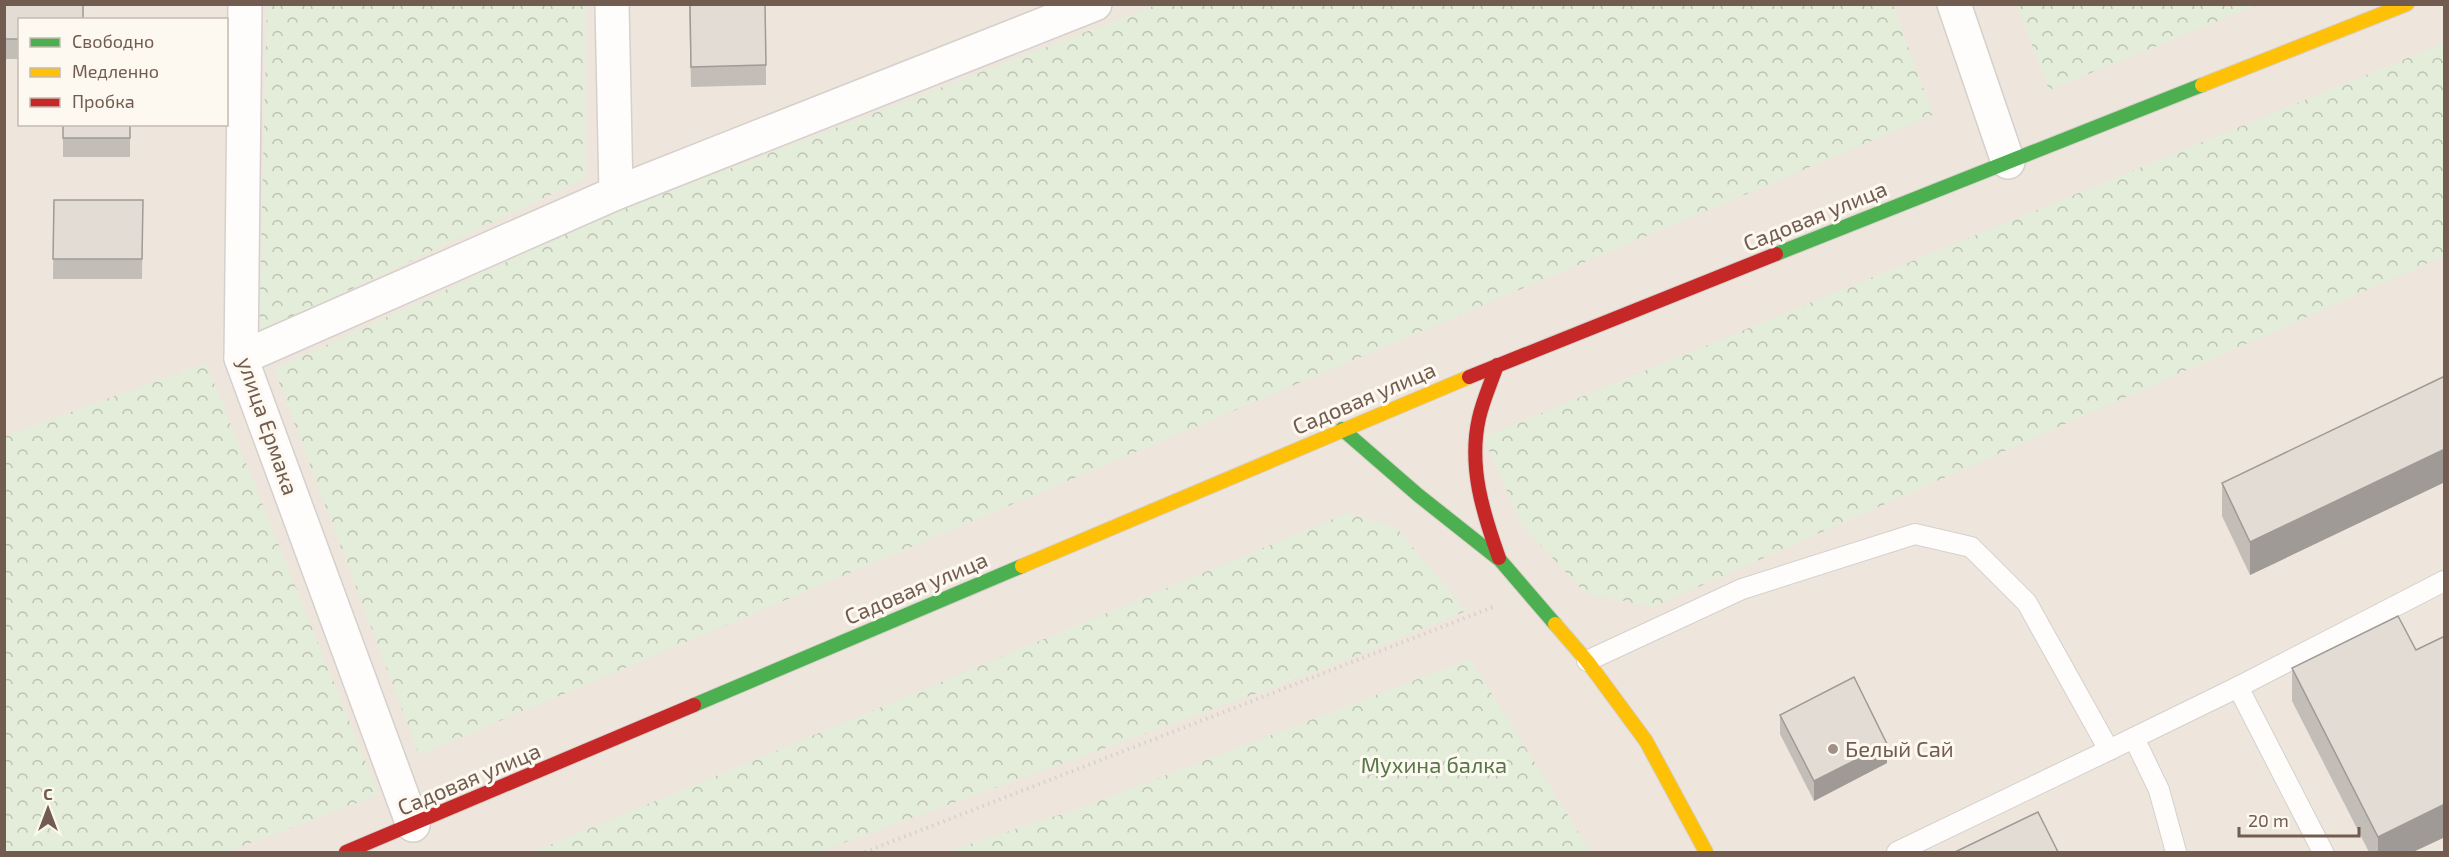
<svg xmlns="http://www.w3.org/2000/svg" width="2449" height="857" viewBox="0 0 2449 857" font-family="'Exo 2',sans-serif">
  <style>
    .residential { fill: #eee6dc; fill-rule: evenodd }
    .forest { fill: url(#forest-crowns) }
    .lines { fill: none; stroke-linecap: round; stroke-linejoin: round }
    .lane-casing { stroke: #d5d0cc; stroke-width: 22 }
    .street-casing { stroke: #d5d0cc; stroke-width: 36 }
    .fast-casing { stroke: #d6d0ca; stroke-width: 16 }
    .slow-casing { stroke: #d6d0ca; stroke-width: 16 }
    .jam-casing { stroke: #d6d0ca; stroke-width: 16 }
    .path { stroke: #d7d1cd; stroke-width: 4; stroke-dasharray: 1.5 4.5; stroke-linecap: butt }
    .lane { stroke: #fefdfc; stroke-width: 20 }
    .street { stroke: #fefdfc; stroke-width: 33 }
    .fast { stroke: #4caf50; stroke-width: 14 }
    .slow { stroke: #ffc107; stroke-width: 14 }
    .jam { stroke: #c62828; stroke-width: 14 }
    .wall { fill: #c3bdb7 }
    .shaded-wall { fill: #9f9a95 }
    .building { fill: #e3dcd5; stroke: #9f9a95; stroke-width: 1.5 }
    .poi-dot { fill: #a09187; stroke: #fdf8f0; stroke-width: 2 }
    .labels { text-anchor: middle; stroke-width: 6; stroke-linejoin: round; paint-order: stroke }
    .street-label { font-size: 22px; fill: #725c50; stroke: #fdf8f0 }
    .poi-label { font-size: 22px; fill: #725c50; stroke: #fdf8f0; text-anchor: start }
    .park-label { font-size: 22px; fill: #567749; stroke: #fdf8f0 }
  </style>
  <defs>
    <pattern id="forest-crowns" width="20" height="18" patternUnits="userSpaceOnUse" patternTransform="scale(1.5)"><rect width="20" height="18" fill="#e4ecda"/><path d="M2 6a3 3 0 1 1 6 0M12 15a3 3 0 1 1 6 0" fill="none" stroke="#bdc2b3"/></pattern>
  </defs>
  <rect width="100%" height="100%" fill="#f6f3ee"/>
  <path class="residential" d="M5,5H2444V852H5ZM20,20H226V124H20Z"/>
  <g class="forest">
    <path d="M267,5H586V178L259,333Z"/>
    <path d="M1156,5H1893L1933,115L419,755L274,369L608,215Z"/>
    <path d="M2017,5H2257L2049,90Z"/>
    <path d="M2444,43V256L1653,607L1585,593L1522,525L1483,437Z"/>
    <path d="M206,363L379,795L226,852H5V436Z"/>
    <path d="M1347,513L1396,527L1466,611L1318,671L818,852H533Z"/>
    <path d="M1470,659L1591,852H945L1080,808Z"/>
  </g>
  <g class="lines">
    <defs>
      <g id="lane">
        <path d="M1587,661L1742,589L1915,534L1971,547L2027,603L2109,750L2238,687L2444,581"/>
        <path d="M2238,687L2323,852"/>
        <path d="M2134,738L2159,790L2176,852"/>
        <path d="M1897,852L2109,750"/>
      </g>
      <g id="street">
        <path d="M245,4L241,358L413,825"/>
        <path d="M612,4L616,193"/>
        <path d="M1954,4L2008,162"/>
        <path d="M241,358L616,193L1095,4"/>
      </g>
      <g id="fast">
        <path d="M1776,254L2202,85"/>
        <path d="M1342,429L1418,495L1500,560L1555,624"/>
        <path d="M694,705L1022,566"/>
      </g>
      <g id="slow">
        <path d="M2202,85L2407,4"/>
        <path d="M1022,566L1469,377"/>
        <path d="M1555,624L1587,661L1646,741L1706,852"/>
      </g>
      <g id="jam">
        <path d="M1497,365C1491,383 1483,400 1479,418C1468,466 1483,513 1499,558"/>
        <path d="M1469,377L1776,254"/>
        <path d="M346,852L694,705"/>
      </g>
    </defs>
    <use href="#lane" class="lane-casing"/>
    <use href="#street" class="street-casing"/>
    <use href="#fast" class="fast-casing"/>
    <use href="#slow" class="slow-casing"/>
    <use href="#jam" class="jam-casing"/>
    <path class="path" d="M865,852L1493,607"/>
    <use href="#lane" class="lane"/>
    <use href="#street" class="street"/>
    <use href="#fast" class="fast"/>
    <use href="#slow" class="slow"/>
    <use href="#jam" class="jam"/>
  </g>
  <g class="wall">
    <path d="M5,4L20,20V59H5Z"/>
    <path d="M689,4L766,65V85L691,87Z"/>
    <rect x="63" y="124" width="67" height="33"/>
    <path d="M54,200H143L142,279H53Z"/>
    <path d="M2445,376V482L2250,575L2222,516V483Z"/>
    <path d="M2445,636V837L2413,852H2369L2292,701V668L2416,650Z"/>
    <path d="M1780,715L1887,763L1814,801L1780,734Z"/>
  </g>
  <g class="shaded-wall">
    <path d="M2445,449V482L2250,575V542Z"/>
    <path d="M1887,744V763L1814,801V781Z"/>
    <path d="M2445,804V837L2413,852H2378V837Z"/>
  </g>
  <g class="building">
    <path d="M5,4H83V20H20V39H5Z"/>
    <path d="M690,4H765L766,65L691,67Z"/>
    <rect x="63" y="124" width="67" height="14"/>
    <path d="M54,200H143L142,259H53Z"/>
    <path d="M2445,376V449L2250,542L2222,483Z"/>
    <path d="M2398,616L2416,650L2445,636V804L2378,837L2292,668Z"/>
    <path d="M1854,677L1887,744L1814,781L1780,715Z"/>
    <path d="M2038,812L2058,852H1955Z"/>
  </g>
  <circle class="poi-dot" cx="1833" cy="749" r="6"/>
  <g class="labels">
    <g class="street-label">
      <text transform="translate(1815 216) rotate(-22)" y="8">Садовая улица</text>
      <text transform="translate(1364 398) rotate(-23)" y="8">Садовая улица</text>
      <text transform="translate(268 426) rotate(71)" y="8">улица Ермака</text>
      <text transform="translate(916 588) rotate(-23)" y="8">Садовая улица</text>
      <text transform="translate(469 779) rotate(-23)" y="8">Садовая улица</text>
    </g>
    <g class="poi-label">
      <text x="1845" y="757">Белый Сай</text>
    </g>
    <g class="park-label">
      <text x="1434" y="773">Мухина балка</text>
    </g>
  </g>
  <rect width="2449" height="857" fill="none" stroke="#725c50" stroke-width="12"/>
  <rect x="18" y="18" width="210" height="108" fill="#fdf8f0" stroke="#c5bab0" stroke-width="1.5"/>
  <rect x="30" y="38" width="30" height="9" fill="#4caf50" stroke="#c5bab0" stroke-width="1.5"/>
  <text x="72" y="48" font-size="18" fill="#725c50">Свободно</text>
  <rect x="30" y="68" width="30" height="9" fill="#ffc107" stroke="#c5bab0" stroke-width="1.5"/>
  <text x="72" y="78" font-size="18" fill="#725c50">Медленно</text>
  <rect x="30" y="98" width="30" height="9" fill="#c62828" stroke="#c5bab0" stroke-width="1.5"/>
  <text x="72" y="108" font-size="18" fill="#725c50">Пробка</text>
  <g transform="translate(48 809)" stroke="#fdf8f0" stroke-width="4.5" paint-order="stroke">
  <path d="M0-4.5L10 22L0 15L-10 22Z" fill="#725c50"/>
  <text y="-9" font-size="16" font-weight="bold" text-anchor="middle" fill="#725c50">С</text>
  </g>
  <path d="M2239 827v9h120v-9" fill="none" stroke="#725c50" stroke-width="3"/>
  <text x="2248" y="827" font-size="18" fill="#725c50" stroke="#fdf8f0" stroke-width="4.5" paint-order="stroke">20 m</text>
</svg>
